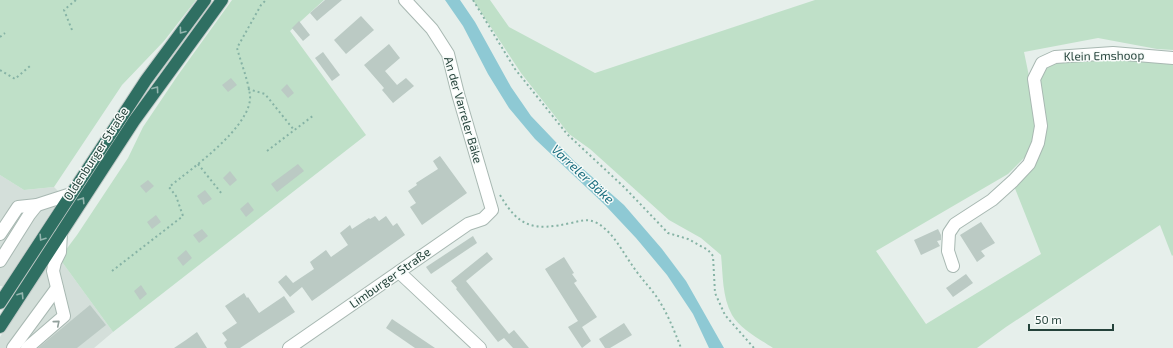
<svg xmlns="http://www.w3.org/2000/svg" width="1173" height="348" viewBox="0 0 1173 348" font-family="'Exo 2',sans-serif">
  <style>
    .built { fill: #d4dfda }
    .green { fill: #bfe0c8 }
    .water { fill: #8ec9d4 }
    .building { fill: #bbcac4 }
    .lines { fill: none; stroke-linecap: round; stroke-linejoin: round }
    .minor-casing { stroke: #a8b8b2; stroke-width: 14 }
    .highway-casing { stroke: #c2cac8; stroke-width: 14 }
    .path { stroke: #86b3a5; stroke-width: 2; stroke-dasharray: 2 3; stroke-linecap: butt }
    .minor { stroke: #fff; stroke-width: 12 }
    .highway { stroke: #2f6f62; stroke-width: 12 }
    .oneway { stroke: #93b5ae }
    .oneway2 { stroke: #92a09c }
    .labels { text-anchor: middle; stroke-width: 3; stroke-linejoin: round; paint-order: stroke }
    .street-label { font-size: 12px; fill: #24423a; stroke: #f7fbf9 }
    .water-label { font-size: 13px; font-style: italic; fill: #1c6f80; stroke: #f7fbf9 }
  </style>
  <rect width="100%" height="100%" fill="#e6efeb"/>
  <g class="built">
    <path d="M0,175L24,190L54,187L62,195L3,286H0Z"/>
    <path d="M54,253L62,255V262L113,332L94,348H0V337Z"/>
  </g>
  <g class="green">
    <path d="M0,0H196L164,41L122,85L54,187L24,190L0,175Z"/>
    <path d="M232,0H324L290,31L366,135L113,332L62,262V255L77,235L128,158L143,127L178,75Z"/>
    <path d="M473,0H490L509,27L595,73L815,0H1173V50L1157,49L1098,38L1024,52L1035,105L1036,125L1029,153L1008,174L876,251L926,324L1041,254L1014,186L1042,147L1037,80L1048,64L1123,55L1173,61V255L1172,256L1160,225L1006,327L977,348H773C761,340 740,329 732,315C722,297 723,274 721,255L701,238L669,220L590,149L569,134L521,73Z"/>
  </g>
  <path class="water" d="M445,0H460L475,22L511,87L531,116L573,160L624,205L662,249L686,281L724,348H709L693,314L667,275L636,238L605,205L535,139L509,108L488,74L463,26Z"/>
  <g class="building">
    <path d="M325,0H342L317,21L310,13Z"/>
    <path d="M361,16L374,30L346,54L334,40Z"/>
    <path d="M299,21L310,35L303,41L292,28Z"/>
    <path d="M389,44L400,58L385,71L397,85L406,78L414,86L393,103L382,90L384,88L364,65Z"/>
    <path d="M323,52L340,75L332,81L315,58Z"/>
    <path d="M231,78L237,85L228,92L222,85Z"/>
    <path d="M287,84L294,93L288,98L281,90Z"/>
    <path d="M440,156L467,193L422,225L410,207L416,203L408,191L417,185L416,183L438,169L433,161Z"/>
    <path d="M298,164L304,171L277,192L271,184Z"/>
    <path d="M230,171L237,180L230,186L223,178Z"/>
    <path d="M148,180L154,186L146,193L140,186Z"/>
    <path d="M205,190L212,199L203,205L197,196Z"/>
    <path d="M248,202L254,210L246,217L240,209Z"/>
    <path d="M156,215L161,222L152,229L147,222Z"/>
    <path d="M375,216L379,221L386,216L393,226L397,223L405,235L312,301L302,287L290,297L278,282L286,275L293,283L314,269L310,262L326,250L331,257L348,245L340,233L350,225L352,229L369,218L370,219Z"/>
    <path d="M981,222L995,243L981,251L985,256L977,262L960,235Z"/>
    <path d="M202,229L208,236L199,243L193,235Z"/>
    <path d="M938,229L941,235V240L937,241L940,246L921,255L914,240Z"/>
    <path d="M473,236L477,243L431,274L426,267Z"/>
    <path d="M186,250L192,258L183,266L177,258Z"/>
    <path d="M487,252L493,259L466,281L509,334L514,330L529,348H513L504,338L498,342L456,289L457,288L451,281Z"/>
    <path d="M564,257L574,273L572,274L577,281L574,283L597,317L582,327L591,341L582,348L568,327L578,321L545,269Z"/>
    <path d="M966,274L973,283L953,297L946,288Z"/>
    <path d="M141,285L147,294L140,300L134,291Z"/>
    <path d="M244,293L247,298L248,297L259,313L284,296L295,312L240,348H227L224,343L227,340L222,333L237,323L225,306Z"/>
    <path d="M90,305L106,325L77,348H38Z"/>
    <path d="M392,319L435,348H415L386,328Z"/>
    <path d="M624,323L632,335L610,348H605L599,339Z"/>
    <path d="M197,332L207,348H174L186,340Z"/>
  </g>
  <g class="lines">
    <defs>
      <g id="minor">
        <path d="M0,234L18,207L37,205L71,194"/>
        <path d="M0,261L29,215L37,205"/>
        <path d="M953,266L948,251L949,233L955,224L992,200L1013,181L1029,164L1038,143L1041,126L1034,79L1042,63L1055,57L1113,53L1173,58"/>
        <path d="M399,272L480,348"/>
        <path d="M13,348L57,288"/>
        <path d="M27,348L64,316L53,271L55,262L60,252L61,233"/>
        <path d="M289,348L468,224L483,219L492,210L458,94L448,54L432,29L405,0"/>
      </g>
      <g id="highway">
        <path d="M0,303L146,80L205,0"/>
        <path d="M0,327L134,121L222,0"/>
      </g>
    </defs>
    <use href="#minor" class="minor-casing"/>
    <use href="#highway" class="highway-casing"/>
    <g class="path">
      <path d="M473,0L515,69L567,134L624,187L668,233L688,239L708,250L713,256L715,293L725,315L754,348"/>
      <path d="M72,30L64,10L76,0"/>
      <path d="M0,37L5,33"/>
      <path d="M0,70L15,79L30,66"/>
      <path d="M248,89L265,94L294,130"/>
      <path d="M267,151L314,115"/>
      <path d="M198,164L222,194"/>
      <path d="M500,195C519,228 534,231 571,223C580,221 588,218 597,223C613,232 622,251 632,265C639,276 648,285 656,296C667,312 674,330 681,348"/>
      <path d="M112,271L183,216L176,196L169,187C191,169 253,126 250,95C248,80 241,63 237,48L261,5L266,0"/>
    </g>
    <use href="#minor" class="minor"/>
    <use href="#highway" class="highway"/>
  </g>
  <defs><path id="oneway-chevron" d="M-2-3.5L2.5 0L-2 3.5" fill="none" stroke-width="1.6" stroke-linecap="round" stroke-linejoin="round"/></defs>
  <g class="oneway">
    <use href="#oneway-chevron" transform="translate(182 31) rotate(127)"/>
    <use href="#oneway-chevron" transform="translate(156 89) rotate(-54)"/>
    <use href="#oneway-chevron" transform="translate(82 200) rotate(-57)"/>
    <use href="#oneway-chevron" transform="translate(42 238) rotate(123)"/>
    <use href="#oneway-chevron" transform="translate(21 295) rotate(-57)"/>
  </g>
  <use class="oneway2" href="#oneway-chevron" transform="translate(57 323) rotate(-40)"/>
  <g class="labels">
    <g class="street-label">
      <text transform="translate(1104 56) rotate(-1)" y="4">Klein Emshoop</text>
      <text transform="translate(463 110) rotate(74)" y="4">An der Varreler Bäke</text>
      <text transform="translate(96 154) rotate(-57)" y="4">Oldenburger Straße</text>
      <text transform="translate(390 278) rotate(-35)" y="4">Limburger Straße</text>
    </g>
    <g class="water-label">
      <text transform="translate(583 174) rotate(43)" y="5">Varreler Bäke</text>
    </g>
  </g>
  <path d="M1029 324v6h84v-6" fill="none" stroke="#24423a" stroke-width="2"/>
  <text x="1035" y="324" font-size="12" fill="#24423a" stroke="#f7fbf9" stroke-width="3" paint-order="stroke">50 m</text>
</svg>
